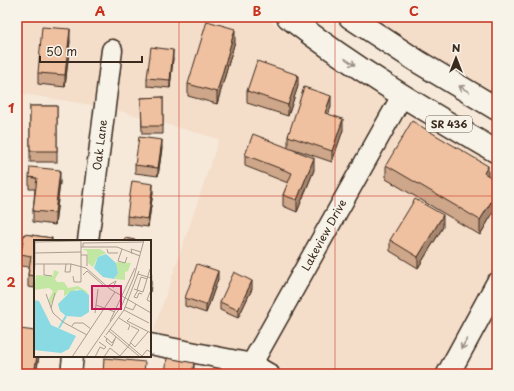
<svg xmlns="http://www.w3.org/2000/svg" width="514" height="391" viewBox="0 0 514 391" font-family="'Playpen Sans',sans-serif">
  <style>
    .built { fill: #f4ddc9 }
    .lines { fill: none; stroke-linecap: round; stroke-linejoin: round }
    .minor-casing { stroke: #3b2a1e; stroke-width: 23 }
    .major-casing { stroke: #3b2a1e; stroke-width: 25 }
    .minor { stroke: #f7f3e8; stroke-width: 20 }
    .major { stroke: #f7f3e8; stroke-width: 22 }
    .wall { fill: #cea68a; stroke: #3b2a1e }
    .shaded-wall { fill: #a88770; stroke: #3b2a1e }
    .building { fill: #f0c1a0; stroke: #3b2a1e }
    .oneway { stroke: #998e83 }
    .grid { fill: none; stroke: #c8321e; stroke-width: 1; stroke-opacity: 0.55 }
    .labels { text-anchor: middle; stroke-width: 4; stroke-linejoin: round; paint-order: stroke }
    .shield { fill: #f7f3e8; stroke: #73665b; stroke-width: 1 }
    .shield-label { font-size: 10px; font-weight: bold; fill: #3b2a1e }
    .street-label { font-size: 11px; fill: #3b2a1e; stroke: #f7f3e8 }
    .inset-river { fill: none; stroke: #89dae2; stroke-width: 2 }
    .inset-road { fill: none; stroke: #ab9d8f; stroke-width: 1 }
    .view { fill: #c2185b; fill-opacity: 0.15; stroke: #c2185b; stroke-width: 2 }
    .inset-edge { fill: none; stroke: #3b2a1e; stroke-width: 2 }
    .neatline { fill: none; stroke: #c8321e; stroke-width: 1.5 }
    .grid-label { font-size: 13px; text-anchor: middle; font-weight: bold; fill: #c8321e }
  </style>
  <rect width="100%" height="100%" fill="#f6e9da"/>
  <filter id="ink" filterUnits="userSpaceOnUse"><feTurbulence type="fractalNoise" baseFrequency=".025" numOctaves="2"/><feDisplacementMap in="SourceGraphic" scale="8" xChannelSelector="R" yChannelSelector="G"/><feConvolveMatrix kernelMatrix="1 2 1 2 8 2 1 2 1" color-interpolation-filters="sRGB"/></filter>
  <g filter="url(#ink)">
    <g class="built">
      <path d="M17,17H264L336,68L391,101L249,355L174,341L154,330L219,139L112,109L120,43L106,41L98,106L17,93Z"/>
      <path d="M363,17H497V100Z"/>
      <path d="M403,108L497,163V268L440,374H285L262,361Z"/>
    </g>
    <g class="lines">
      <defs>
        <g id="minor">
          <path d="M88,241L112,50"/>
          <path d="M150,344L252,364L269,374"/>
          <path d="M71,374L73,356"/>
          <path d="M246,374L402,96"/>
        </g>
        <g id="major">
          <path d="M288,17C354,68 425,110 497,152"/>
          <path d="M350,17L417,61L497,109"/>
          <path d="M448,374L497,284"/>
        </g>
      </defs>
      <use href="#minor" class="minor-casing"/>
      <use href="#major" class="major-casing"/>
      <use href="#minor" class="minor"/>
      <use href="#major" class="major"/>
    </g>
    <g class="wall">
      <path d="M70,41L65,87L38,84V73Z"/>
      <path d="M235,41L217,104L188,96V84Z"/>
      <path d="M173,58L170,88L147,86V78Z"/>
      <path d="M298,86L288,116L247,103V91Z"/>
      <path d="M163,97V134H142L141,98Z"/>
      <rect x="30" y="106" width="27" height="56"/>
      <path d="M331,107L328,114L343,130L332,162L288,147V136Z"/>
      <path d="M162,148L158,176L135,173V165Z"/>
      <path d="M245,155L314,170L297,212L283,206V195L288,183L245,166Z"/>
      <path d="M386,165L488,176L497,181V206L480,235L386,179Z"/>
      <path d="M29,177L60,182L55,225L33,222V211L35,189H29Z"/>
      <path d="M153,192L148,227L127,224V216Z"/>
      <path d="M443,227L418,268L390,251V240Z"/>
      <path d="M24,234L52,238V241H35V288L28,287V275L29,267L21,266V254Z"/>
      <path d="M218,279L206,313L185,306V298Z"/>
      <path d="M252,289L238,318L220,310V302Z"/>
      <path d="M17,340L35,356H39L36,374H17Z"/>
    </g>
    <g class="shaded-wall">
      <path d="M70,29V41L65,87V75Z"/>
      <path d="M235,29V41L217,104V92Z"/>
      <path d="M173,50V58L170,88V80Z"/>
      <path d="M298,75V86L288,116V105Z"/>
      <path d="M331,96V107L325,124V113Z"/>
      <path d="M343,119V130L332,162V151Z"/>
      <path d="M162,140V148L158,176V168Z"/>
      <path d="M314,158V170L297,212V200Z"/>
      <path d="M488,166V180L484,173Z"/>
      <path d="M60,170V182L55,225V213Z"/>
      <path d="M153,184V192L148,227V219Z"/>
      <path d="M497,192V206L480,235V220Z"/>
      <path d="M443,215V227L418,268V257Z"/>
      <path d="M218,271V279L206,313V305Z"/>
      <path d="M151,273V285L150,292V280Z"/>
      <path d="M252,281V289L238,318V310Z"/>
      <path d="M37,356H39L36,374H34Z"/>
      <path d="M194,363V374H192Z"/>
    </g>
    <g class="building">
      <path d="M207,21L235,29L217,92L188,84Z"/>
      <path d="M42,27L70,29L65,75L38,73Z"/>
      <path d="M151,47L173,50L170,80L147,78Z"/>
      <path d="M257,61L298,75L288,105L247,91Z"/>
      <path d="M304,87L331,96L325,113L343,119L332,151L288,136Z"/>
      <path d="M163,97V126H142L141,98Z"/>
      <rect x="30" y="106" width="27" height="45"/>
      <path d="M412,121L488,166L484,173L497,181V192L480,220L386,165Z"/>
      <path d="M253,134L314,158L297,200L283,195L292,173L245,155Z"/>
      <path d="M139,137L162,140L158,168L135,165Z"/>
      <path d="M30,167L60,170L55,213L33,211L37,178L29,177Z"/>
      <path d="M132,181L153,184L148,219L127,216Z"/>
      <path d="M415,199L443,215L418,257L390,240Z"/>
      <path d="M24,234L52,238L51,241H35V276L28,275L31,256L21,254Z"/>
      <path d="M125,238L140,241H124Z"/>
      <path d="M197,264L218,271L206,305L185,298Z"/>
      <path d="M234,272L252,281L238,310L220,302Z"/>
      <path d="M150,273H151L150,280Z"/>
      <path d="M20,329L35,331V356H37L34,374L17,372V340H18Z"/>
      <path d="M104,358L145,362L144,374H103Z"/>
      <path d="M167,358L194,363L192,374H165Z"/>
    </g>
    <defs><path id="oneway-shaft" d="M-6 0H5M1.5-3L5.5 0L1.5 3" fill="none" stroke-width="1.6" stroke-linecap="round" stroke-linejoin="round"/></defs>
    <g class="oneway">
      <use href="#oneway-shaft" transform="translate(350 62) rotate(34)"/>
      <use href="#oneway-shaft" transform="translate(464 89) rotate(-149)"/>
      <use href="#oneway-shaft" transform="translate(464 344) rotate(119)"/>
    </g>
  </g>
  <path class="grid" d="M179,17V374M335,17V374M17,196H497"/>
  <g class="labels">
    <rect class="shield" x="426" y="116" width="46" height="16" rx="3"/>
    <g class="shield-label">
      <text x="449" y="128">SR 436</text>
    </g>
    <g class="street-label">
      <text transform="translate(100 145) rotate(-83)" y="4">Oak Lane</text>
      <text transform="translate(324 235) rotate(-61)" y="4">Lakeview Drive</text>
    </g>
  </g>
  <g transform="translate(34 240)">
    <rect width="117" height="117" fill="#f6e9da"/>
    <path d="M48,9H66L72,13L64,17L59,27L54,23L53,11ZM83,22L97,23L94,31L91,32V40L81,39L84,31L81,26ZM20,30L25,32L21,39L23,42H30L34,48L44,46L52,51L55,54L43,49L30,56V50H24L16,66L15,59L19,51L15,48L0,50L2,35L19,36Z" fill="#c2e7a2"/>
    <path d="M72,14L82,23L84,33L80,39L69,37L60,28L64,17ZM48,50L55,55V72L47,77L32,76L26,71L24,64L37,51ZM0,60L5,61L17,85L42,96L35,109L27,113L0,110Z" fill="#89dae2"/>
    <path class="inset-river" d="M25,88L32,76"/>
    <path class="inset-road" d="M1,0V23M1,2L47,1M47,7H83L106,16M49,7V3L110,2M73,9L74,13H84M88,9L84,21L91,23L93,17M1,13L47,12M98,14L97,9L107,12M47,15H53V26M0,24H37L52,28L76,49L117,73M10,24V35L18,36M32,24L31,32H36L37,24M104,34L117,38M49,35L53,31L69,45M39,36L40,42H47V0M0,38L1,24M75,45L82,41L79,48M100,49L109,52L116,29M103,50L107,37L113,39M104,50L100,57L103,58L105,53L108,54M116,52L113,60L117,62M12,54L19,73L29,82L53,95M62,65L81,72M91,67L99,70L102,64M17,68L21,53M90,70L115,83M61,73L64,49M85,78L96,85L94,90M96,78L93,81L117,93M76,81L101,28M38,86L40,83H49L57,89M76,89L109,117M75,91L106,117M72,95L90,70L105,31M70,96L78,103L82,97M73,98L72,101L78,106L81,99M96,103L105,90L97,86M108,116L113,110L117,112M38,117L81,52M52,117L88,65L100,37L110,0M61,117L66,107L70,109L72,107L65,102M70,117L76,108L86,116L97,103L101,107L114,92"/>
    <path class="view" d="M58,46H87V69H58Z"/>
    <rect width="117" height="117" class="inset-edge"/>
  </g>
  <rect width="514" height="391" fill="none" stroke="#f7f3e8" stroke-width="44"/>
  <g transform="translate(456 58)" stroke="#f7f3e8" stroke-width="3" paint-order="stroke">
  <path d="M0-3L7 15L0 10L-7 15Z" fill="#3b2a1e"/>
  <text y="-6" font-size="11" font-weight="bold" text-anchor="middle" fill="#3b2a1e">N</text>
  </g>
  <path d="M40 56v6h102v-6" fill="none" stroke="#3b2a1e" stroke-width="2"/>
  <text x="46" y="56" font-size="12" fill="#3b2a1e" stroke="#f7f3e8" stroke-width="3" paint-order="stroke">50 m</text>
  <rect x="22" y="22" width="470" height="347" class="neatline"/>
  <g class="grid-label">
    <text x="100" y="16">A</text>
    <text x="257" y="16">B</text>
    <text x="414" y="16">C</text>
    <text x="11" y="113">1</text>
    <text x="11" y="287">2</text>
  </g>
</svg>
